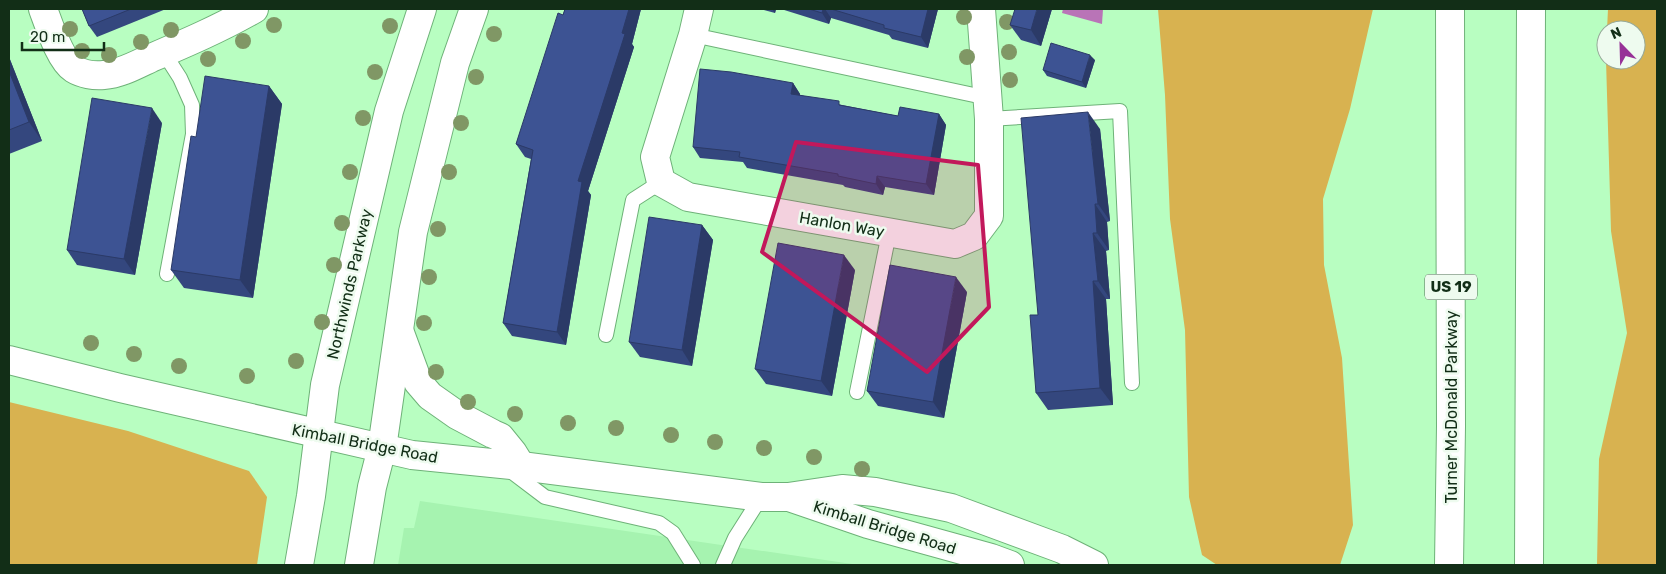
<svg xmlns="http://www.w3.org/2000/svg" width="1666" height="574" viewBox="0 0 1666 574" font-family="Rubik,sans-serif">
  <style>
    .built { fill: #a6f3b0 }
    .forest { fill: #d8b250 }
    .water { fill: #b974b7 }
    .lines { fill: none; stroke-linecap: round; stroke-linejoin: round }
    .service-casing { stroke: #6eb278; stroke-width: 16 }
    .minor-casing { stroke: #6eb278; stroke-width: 30 }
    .tertiary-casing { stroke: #6eb278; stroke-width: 30 }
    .motorway-casing { stroke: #6eb278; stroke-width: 30 }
    .service { stroke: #fff; stroke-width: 14 }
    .minor { stroke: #fff; stroke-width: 28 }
    .tertiary { stroke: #fff; stroke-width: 28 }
    .motorway { stroke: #fff; stroke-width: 28 }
    .tree { fill: #809765 }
    .wall { fill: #34477e }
    .shaded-wall { fill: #2b3a67 }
    .building { fill: #3d5393; stroke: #2b3a67 }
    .marked { fill: #c2185b; fill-opacity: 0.2; stroke: #c2185b; stroke-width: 4; stroke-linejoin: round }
    .labels { text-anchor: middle; stroke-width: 5; stroke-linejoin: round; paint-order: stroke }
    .shield { fill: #eefbef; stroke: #546c58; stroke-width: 1 }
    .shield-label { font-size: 15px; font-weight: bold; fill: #122e17 }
    .street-label { font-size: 16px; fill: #122e17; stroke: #eefbef }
  </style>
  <rect width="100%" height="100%" fill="#b8fec1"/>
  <path class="built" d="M420,501L859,565H398L404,528H414Z"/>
  <g class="forest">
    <path d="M1158,9H1373L1350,109L1323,199L1324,265L1342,358L1353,525L1340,565H1217L1202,555L1189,497L1185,330L1170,219L1165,95Z"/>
    <path d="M1608,9H1657V565H1597L1599,459L1627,333L1611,231L1606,60H1636V30H1607Z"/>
    <path d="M9,402L128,431L249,471L267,497L257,565H9Z"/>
  </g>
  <path class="water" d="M1063,9H1103L1102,24L1062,13Z"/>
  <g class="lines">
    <defs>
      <g id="service">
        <path d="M693,35L988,98"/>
        <path d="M164,53L180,78L192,105L193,134L167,274"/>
        <path d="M989,119L1120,111L1132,383"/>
        <path d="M606,335L633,200L661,182"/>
        <path d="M857,392L889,233"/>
        <path d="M508,469L545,497L659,523L673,533L693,565"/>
        <path d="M723,565L735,538L761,497"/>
      </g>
      <g id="minor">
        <path d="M43,9C49,25 60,60 74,69C82,74 94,76 104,75C120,74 136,65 151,58C186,43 221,28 254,9"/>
        <path d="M699,9L693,35L655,157L661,182L688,197L955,244L974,236L989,216V119L981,9"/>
      </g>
      <g id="tertiary">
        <path d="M400,333L418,382L430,396L457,415L493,434L500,437L513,453L521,466"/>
        <path d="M9,360L120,388L412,455L521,466L761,497H788L842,489L875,492L951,508L1062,549L1094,565"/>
        <path d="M792,498L868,524L991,558L1010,565"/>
        <path d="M299,565L311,496L325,385L389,111L422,9"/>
        <path d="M359,565L372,487L382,448L413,232L455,63L474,9"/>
      </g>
      <g id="motorway">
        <path d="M1449,565L1451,426L1450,9"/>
        <path d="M1529,565L1531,9"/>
      </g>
    </defs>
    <use href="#service" class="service-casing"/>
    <use href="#minor" class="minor-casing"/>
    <use href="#tertiary" class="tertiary-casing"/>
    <use href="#motorway" class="motorway-casing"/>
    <use href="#service" class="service"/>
    <use href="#minor" class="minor"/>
    <use href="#tertiary" class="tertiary"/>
    <use href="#motorway" class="motorway"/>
  </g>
  <g class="tree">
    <circle cx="964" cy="17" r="8"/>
    <circle cx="1007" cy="22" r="8"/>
    <circle cx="274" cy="25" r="8"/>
    <circle cx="390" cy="26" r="8"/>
    <circle cx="70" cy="29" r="8"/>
    <circle cx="171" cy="30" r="8"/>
    <circle cx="494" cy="34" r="8"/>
    <circle cx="243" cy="41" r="8"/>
    <circle cx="141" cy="42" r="8"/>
    <circle cx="82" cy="51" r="8"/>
    <circle cx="1009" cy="52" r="8"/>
    <circle cx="109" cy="55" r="8"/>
    <circle cx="967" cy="57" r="8"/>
    <circle cx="208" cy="59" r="8"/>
    <circle cx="375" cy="72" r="8"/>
    <circle cx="476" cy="77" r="8"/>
    <circle cx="1010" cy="80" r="8"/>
    <circle cx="363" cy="118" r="8"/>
    <circle cx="461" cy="123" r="8"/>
    <circle cx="350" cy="172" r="8"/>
    <circle cx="449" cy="172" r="8"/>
    <circle cx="342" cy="223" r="8"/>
    <circle cx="438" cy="229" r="8"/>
    <circle cx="334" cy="265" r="8"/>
    <circle cx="429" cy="277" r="8"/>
    <circle cx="322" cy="322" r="8"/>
    <circle cx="424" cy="323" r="8"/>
    <circle cx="91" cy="343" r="8"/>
    <circle cx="134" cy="354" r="8"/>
    <circle cx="296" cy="361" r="8"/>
    <circle cx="179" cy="366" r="8"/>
    <circle cx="436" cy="372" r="8"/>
    <circle cx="247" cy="376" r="8"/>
    <circle cx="468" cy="402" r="8"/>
    <circle cx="515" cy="414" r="8"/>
    <circle cx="568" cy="423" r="8"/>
    <circle cx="616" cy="428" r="8"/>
    <circle cx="671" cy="435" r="8"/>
    <circle cx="715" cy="442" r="8"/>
    <circle cx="764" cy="448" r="8"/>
    <circle cx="814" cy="457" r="8"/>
    <circle cx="862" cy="469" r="8"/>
  </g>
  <g class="wall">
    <path d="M82,9H166L97,37L89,26Z"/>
    <path d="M565,9H641L632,44L634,47L588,191L591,195L566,345L512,336L503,323L531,159L525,157L516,144Z"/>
    <path d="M760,9H776L775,13Z"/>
    <path d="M781,9H938L928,48L892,39L889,35L831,18L829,24Z"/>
    <path d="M1052,9L1041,46L1021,40L1010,25Z"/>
    <path d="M9,57L42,141L9,154Z"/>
    <path d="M1095,60L1086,88L1047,76L1043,70Z"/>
    <path d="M793,83L800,94V95L842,105L898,116L939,114L946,125L934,195L885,187L883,195L845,187L843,185L747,168L743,162L700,158L693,147Z"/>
    <path d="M269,86L282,104L253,298L184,288L171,270Z"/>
    <path d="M162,123L135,275L77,265L67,250Z"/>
    <path d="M1100,129L1110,221L1107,222L1109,250L1106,251L1110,299H1106L1113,405L1048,410L1036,393L1038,315Z"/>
    <path d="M702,225L713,240L692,366L640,357L629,342Z"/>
    <path d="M855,270L832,396L766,384L755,369Z"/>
    <path d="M967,292L944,418L878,406L867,391Z"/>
  </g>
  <g class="shaded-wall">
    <path d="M629,9H641L632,44L634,47L588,191L591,195L566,345L557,332L578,181Z"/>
    <path d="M772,9H776L775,13Z"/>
    <path d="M823,9H825L831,18L829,24L822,13Z"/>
    <path d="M928,9H938L928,48L921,37Z"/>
    <path d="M1037,9H1052L1041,46L1031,30Z"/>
    <path d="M1090,55L1095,60L1086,88L1082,82Z"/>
    <path d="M9,57L42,141L29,122L9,71Z"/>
    <path d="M793,83L800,94L798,105L791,94Z"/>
    <path d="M269,86L282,104L253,298L240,280Z"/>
    <path d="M152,108L162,123L135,275L124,259Z"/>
    <path d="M1088,112L1100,129L1110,221L1098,204Z"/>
    <path d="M939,114L946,125L934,195L926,184Z"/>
    <path d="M877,176L885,187L883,195L876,184Z"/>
    <path d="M1095,204L1107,222L1109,250L1097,233Z"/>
    <path d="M702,225L713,240L692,366L682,350Z"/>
    <path d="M1093,233L1106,251L1110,299L1098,281Z"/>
    <path d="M844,255L855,270L832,396L821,381Z"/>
    <path d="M956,277L967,292L944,418L933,402Z"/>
    <path d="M1093,281L1106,299L1113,405L1100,388Z"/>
  </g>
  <g class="building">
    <path d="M82,9H131L89,26Z"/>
    <path d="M565,9H629L622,33L625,34L578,181L582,182L557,332L503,323L533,150L516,144L558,13L563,15Z"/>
    <path d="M809,9H823L822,13Z"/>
    <path d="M831,9H928L921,37L884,28V25Z"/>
    <path d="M1015,9H1037L1031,30L1010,25Z"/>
    <path d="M1051,43L1090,55L1082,82L1043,70Z"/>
    <path d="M700,69L731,72L793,83L791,94L839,101V105L898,116L900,107L939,114L926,184L877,176L876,184L838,176V174L739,157L740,152L693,147Z"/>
    <path d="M9,71L29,122L9,130Z"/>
    <path d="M205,76L269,86L240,280L171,270L191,136L196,137Z"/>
    <path d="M92,98L152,108L124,259L67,250Z"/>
    <path d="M1088,112L1098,204H1095L1097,233H1093L1098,281H1093L1100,388L1036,393L1030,315H1038L1021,118Z"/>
    <path d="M649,217L702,225L682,350L629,342Z"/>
    <path d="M778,243L844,255L821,381L755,369Z"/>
    <path d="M890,265L956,277L933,402L867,391Z"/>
  </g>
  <path class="marked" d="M796,142L978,165L989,307L927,372L762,252Z"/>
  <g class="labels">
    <rect class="shield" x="1425" y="274.5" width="52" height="25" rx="4"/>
    <g class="shield-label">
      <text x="1451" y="292">US 19</text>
    </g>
    <g class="street-label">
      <text transform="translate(842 224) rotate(10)" y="6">Hanlon Way</text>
      <text transform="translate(349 284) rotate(-77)" y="6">Northwinds Parkway</text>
      <text transform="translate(1451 407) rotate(-90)" y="6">Turner McDonald Parkway</text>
      <text transform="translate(365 443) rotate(11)" y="6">Kimball Bridge Road</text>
      <text transform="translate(885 527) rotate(17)" y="6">Kimball Bridge Road</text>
    </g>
  </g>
  <rect width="1666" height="574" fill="none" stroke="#122e17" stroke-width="20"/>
  <g transform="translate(1621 45) rotate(337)"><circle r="24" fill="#eefbef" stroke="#96a999"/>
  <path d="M0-4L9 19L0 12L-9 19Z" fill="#973297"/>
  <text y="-8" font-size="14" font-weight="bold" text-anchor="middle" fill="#122e17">N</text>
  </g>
  <path d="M22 42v8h82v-8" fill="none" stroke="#122e17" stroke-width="2.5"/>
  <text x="30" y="42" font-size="15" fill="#122e17" stroke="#eefbef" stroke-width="4" paint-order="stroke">20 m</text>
</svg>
